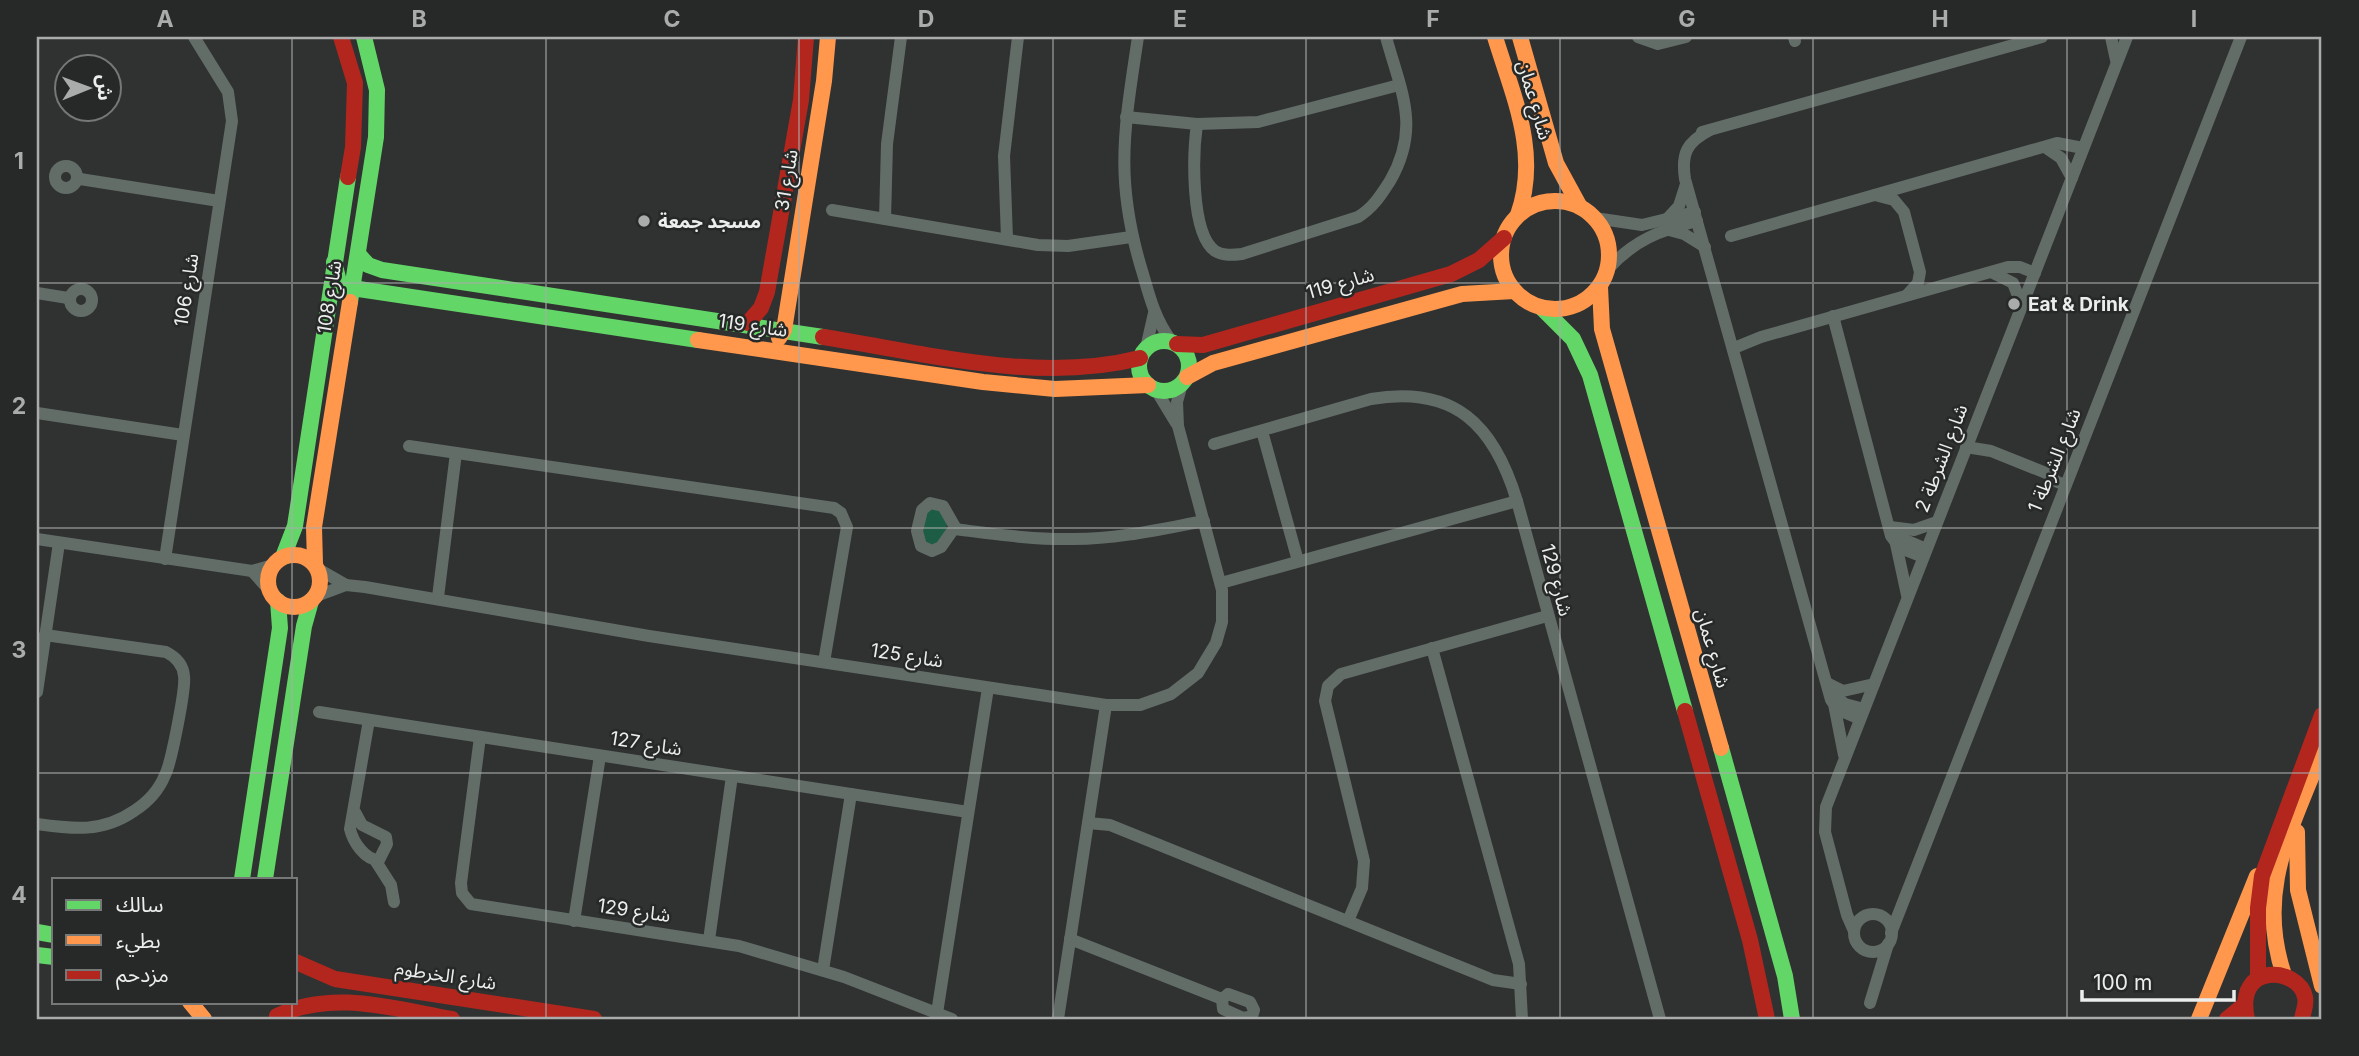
<svg xmlns="http://www.w3.org/2000/svg" width="2359" height="1056" viewBox="0 0 2359 1056" font-family="Inter,'Noto Sans Arabic',sans-serif">
  <style>
    .green { fill: #1d5c45 }
    .lines { fill: none; stroke-linecap: round; stroke-linejoin: round }
    .street { stroke: #636d68; stroke-width: 12 }
    .fast { stroke: #63d668; stroke-width: 16 }
    .slow { stroke: #ff974d; stroke-width: 16 }
    .jam { stroke: #b3261e; stroke-width: 16 }
    .grid { fill: none; stroke: #aaacab; stroke-width: 2; stroke-opacity: 0.55 }
    .poi-dot { fill: #aaacab; stroke: #262927; stroke-width: 2.5 }
    .labels { text-anchor: middle; stroke-width: 5; stroke-linejoin: round; paint-order: stroke }
    .street-label { font-size: 19px; fill: #eceeed; stroke: #262927 }
    .poi-label { font-size: 19px; font-weight: bold; fill: #eceeed; stroke: #262927; text-anchor: start }
    .neatline { fill: none; stroke: #aaacab; stroke-width: 2.5 }
    .grid-label { font-size: 23px; text-anchor: middle; font-weight: bold; fill: #aaacab }
  </style>
  <rect width="100%" height="100%" fill="#303231"/>
  <path class="green" d="M935,506L948,519L944,539L938,546L921,542L924,514Z"/>
  <g class="lines">
    <g class="street">
      <path d="M1138,37C1124,130 1114,181 1143,274C1150,299 1156,321 1172,342"/>
      <path d="M1638,37L1658,44L1686,37"/>
      <path d="M1794,37L1795,41"/>
      <path d="M2111,37L2116,60"/>
      <path d="M1126,117L1197,124L1258,122L1399,85"/>
      <path d="M1197,124C1193,152 1190,233 1215,251C1223,256 1233,255 1242,254L1358,217C1373,208 1381,195 1390,181C1421,127 1401,92 1386,37"/>
      <path d="M1710,130C1687,142 1681,153 1685,179L1831,700L1839,710L1860,719"/>
      <path d="M1702,132L2042,37"/>
      <path d="M2045,147L2061,158L2072,178"/>
      <circle cx="66" cy="177" r="11"/>
      <path d="M80,179L219,201"/>
      <path d="M1875,195L1894,200L1904,212L1920,272L1918,283L1907,295"/>
      <path d="M832,210L1038,245L1068,246L1131,237"/>
      <path d="M1595,218L1642,225L1695,212"/>
      <path d="M885,219L887,144L901,37"/>
      <path d="M1667,219L1679,206L1686,184"/>
      <path d="M1669,230L1684,234L1705,247"/>
      <path d="M1731,236L2057,143L2083,148"/>
      <path d="M1007,239L1004,156L1018,37"/>
      <path d="M1608,269C1634,240 1661,230 1697,221"/>
      <path d="M1993,273L2013,283L2022,306"/>
      <circle cx="81" cy="300" r="11"/>
      <path d="M37,293L68,298"/>
      <path d="M1833,316L1891,536L1900,548L1923,557"/>
      <path d="M1146,348L1154,313"/>
      <path d="M1734,348L1761,337L2008,267H2020L2035,273"/>
      <path d="M1156,390L1176,423"/>
      <path d="M37,413L183,435"/>
      <path d="M1262,431L1298,561"/>
      <path d="M1214,444L1371,399C1455,385 1494,425 1517,501L1660,1019"/>
      <path d="M409,446L834,508L841,513L847,527L824,662"/>
      <path d="M1966,447L1991,451L2051,475L2055,481L2065,485"/>
      <path d="M930,503L943,506L955,527L941,547L932,551L921,546L917,531L922,510Z"/>
      <path d="M1890,527L1914,530L1937,522"/>
      <path d="M1891,527L1903,539L1926,549"/>
      <path d="M954,529C994,534 1034,540 1074,539C1118,539 1161,529 1204,521"/>
      <path d="M37,539L252,571L273,565"/>
      <path d="M1896,544L1907,595"/>
      <path d="M165,559L232,121L228,92L194,37"/>
      <path d="M318,569L346,585"/>
      <path d="M252,571L271,592"/>
      <path d="M1221,583L1517,501"/>
      <path d="M314,597L346,585L365,587L649,636L1106,705H1140L1171,694L1198,673L1216,643L1222,622V590L1178,426L1177,402L1182,384"/>
      <path d="M438,597L456,453"/>
      <path d="M1432,648L1519,964L1522,1019"/>
      <path d="M1827,683L1843,691L1874,684"/>
      <path d="M37,692L59,543"/>
      <path d="M1832,694L1845,704L1864,709"/>
      <path d="M1834,704L1844,755"/>
      <path d="M319,712L968,812"/>
      <path d="M480,737L461,883L462,893L471,904L739,946L844,977L952,1019"/>
      <path d="M355,812L362,825L386,837L387,844L379,860C365,860 353,842 350,829L369,720"/>
      <path d="M1088,823L1110,825L1493,980L1521,984"/>
      <path d="M37,824C73,829 102,833 134,811C148,802 159,790 165,775C171,764 186,688 184,676C183,664 176,657 166,652L45,635"/>
      <path d="M375,860L391,885L394,902"/>
      <circle cx="1873" cy="933" r="19"/>
      <path d="M574,921L600,756"/>
      <path d="M1348,921L1362,888L1364,861L1325,701L1328,686L1341,674L1547,616"/>
      <path d="M1854,931L1847,915L1825,832L1826,807L2127,37"/>
      <path d="M1891,933L2241,37"/>
      <path d="M1070,939L1222,999"/>
      <path d="M709,940L732,776"/>
      <path d="M823,970L851,794"/>
      <path d="M1228,994L1250,1002L1254,1010L1252,1016L1243,1018L1223,1009L1222,999Z"/>
      <path d="M1870,1003L1888,944"/>
      <path d="M937,1013L988,688"/>
      <path d="M1058,1019L1106,705"/>
    </g>
    <g class="fast">
      <path d="M358,254L368,265L382,270L823,337"/>
      <path d="M334,262L339,282L352,288L698,340"/>
      <path d="M350,302L376,137L377,90L364,37"/>
      <path d="M1542,308L1573,339L1590,375L1685,711"/>
      <circle cx="1164" cy="366" r="25"/>
      <path d="M283,557L295,526L348,177"/>
      <path d="M1721,748L1785,976L1792,1019"/>
      <path d="M242,879L280,628L278,601"/>
      <path d="M265,879L304,626L311,601"/>
      <path d="M37,932L54,935"/>
      <path d="M37,955L54,957"/>
    </g>
    <g class="slow">
      <path d="M1495,37C1513,96 1540,153 1518,215"/>
      <path d="M1520,37L1556,163L1580,207"/>
      <circle cx="1555" cy="255" r="54"/>
      <path d="M1600,287L1602,329L1721,748"/>
      <path d="M779,338L784,330L824,81L828,37"/>
      <path d="M698,340L983,382L1055,389L1148,385"/>
      <path d="M1187,377L1213,363L1462,294L1514,291"/>
      <circle cx="294" cy="581" r="26"/>
      <path d="M315,564L314,527L350,302"/>
      <path d="M2297,832L2298,890L2322,986"/>
      <path d="M2284,975C2255,889 2292,829 2322,750"/>
      <path d="M190,1002L204,1019"/>
      <path d="M2199,1019L2257,876"/>
    </g>
    <g class="jam">
      <path d="M341,37L355,83L353,147L348,177"/>
      <path d="M748,323L761,308L767,292L801,100L806,37"/>
      <path d="M823,337C926,353 1037,384 1140,358"/>
      <path d="M1177,344L1203,345L1451,274L1479,260L1504,238"/>
      <path d="M1685,711L1750,940L1767,1019"/>
      <path d="M296,962L335,979L594,1019"/>
      <path d="M2258,978V908L2262,876L2322,715"/>
      <path d="M277,1016C333,989 394,1009 452,1019"/>
      <path d="M2227,1019L2243,1006"/>
      <path d="M2247,1019C2234,961 2299,967 2305,997C2307,1004 2303,1012 2302,1019"/>
    </g>
  </g>
  <path class="grid" d="M292,37V879M546,37V1019M799,37V1019M1053,37V1019M1306,37V1019M1560,37V1019M1813,37V1019M2067,37V1019M37,283H2322M37,528H2322M37,773H2322M292,1002V1019"/>
  <g class="poi-dot">
    <circle cx="644" cy="221" r="7"/>
    <circle cx="2014" cy="304" r="7"/>
  </g>
  <g class="labels">
    <g class="street-label">
      <text transform="translate(1535 100) rotate(74)" y="7">شارع عمان</text>
      <text transform="translate(786 180) rotate(-81)" y="7">شارع 31</text>
      <text transform="translate(1340 283) rotate(-16)" y="7">شارع 119</text>
      <text transform="translate(186 290) rotate(-81)" y="7">شارع 106</text>
      <text transform="translate(329 297) rotate(-81)" y="7">شارع 108</text>
      <text transform="translate(753 325) rotate(8)" y="7">شارع 119</text>
      <text transform="translate(1941 458) rotate(-69)" y="7">شارع الشرطة 2</text>
      <text transform="translate(2054 460) rotate(-68)" y="7">شارع الشرطة 1</text>
      <text transform="translate(1557 580) rotate(75)" y="7">شارع 129</text>
      <text transform="translate(1713 648) rotate(74)" y="7">شارع عمان</text>
      <text transform="translate(907 655) rotate(9)" y="7">شارع 125</text>
      <text transform="translate(646 743) rotate(9)" y="7">شارع 127</text>
      <text transform="translate(634 910) rotate(8)" y="7">شارع 129</text>
      <text transform="translate(446 975) rotate(9)" y="7">شارع الخرطوم</text>
    </g>
    <g class="poi-label">
      <text x="658" y="228">مسجد جمعة</text>
      <text x="2028" y="311">Eat &amp; Drink</text>
    </g>
  </g>
  <rect width="2359" height="1056" fill="none" stroke="#262927" stroke-width="77"/>
  <rect x="52" y="878" width="245" height="126" fill="#262927" stroke="#757876" stroke-width="2"/>
  <rect x="66" y="900" width="35" height="10" fill="#63d668" stroke="#757876" stroke-width="2"/>
  <text x="116" y="912" font-size="21" fill="#eceeed">سالك</text>
  <rect x="66" y="935" width="35" height="10" fill="#ff974d" stroke="#757876" stroke-width="2"/>
  <text x="116" y="948" font-size="21" fill="#eceeed">بطيء</text>
  <rect x="66" y="970" width="35" height="10" fill="#b3261e" stroke="#757876" stroke-width="2"/>
  <text x="116" y="982" font-size="21" fill="#eceeed">مزدحم</text>
  <g transform="translate(88 88) rotate(89)"><circle r="33" fill="#262927" stroke="#757876" stroke-width="2"/>
  <path d="M0-5L12 26L0 18L-12 26Z" fill="#aaacab"/>
  <text y="-10" font-size="19" font-weight="bold" text-anchor="middle" fill="#eceeed">ش</text>
  </g>
  <path d="M2082 990v10h152v-10" fill="none" stroke="#eceeed" stroke-width="3.5"/>
  <text x="2093" y="990" font-size="21" fill="#eceeed" stroke="#262927" stroke-width="5" paint-order="stroke">100 m</text>
  <rect x="38" y="38" width="2282" height="980" class="neatline"/>
  <g class="grid-label">
    <text x="165" y="27">A</text>
    <text x="419" y="27">B</text>
    <text x="672" y="27">C</text>
    <text x="926" y="27">D</text>
    <text x="1180" y="27">E</text>
    <text x="1433" y="27">F</text>
    <text x="1687" y="27">G</text>
    <text x="1940" y="27">H</text>
    <text x="2194" y="27">I</text>
    <text x="19" y="169">1</text>
    <text x="19" y="414">2</text>
    <text x="19" y="658">3</text>
    <text x="19" y="903">4</text>
  </g>
</svg>
